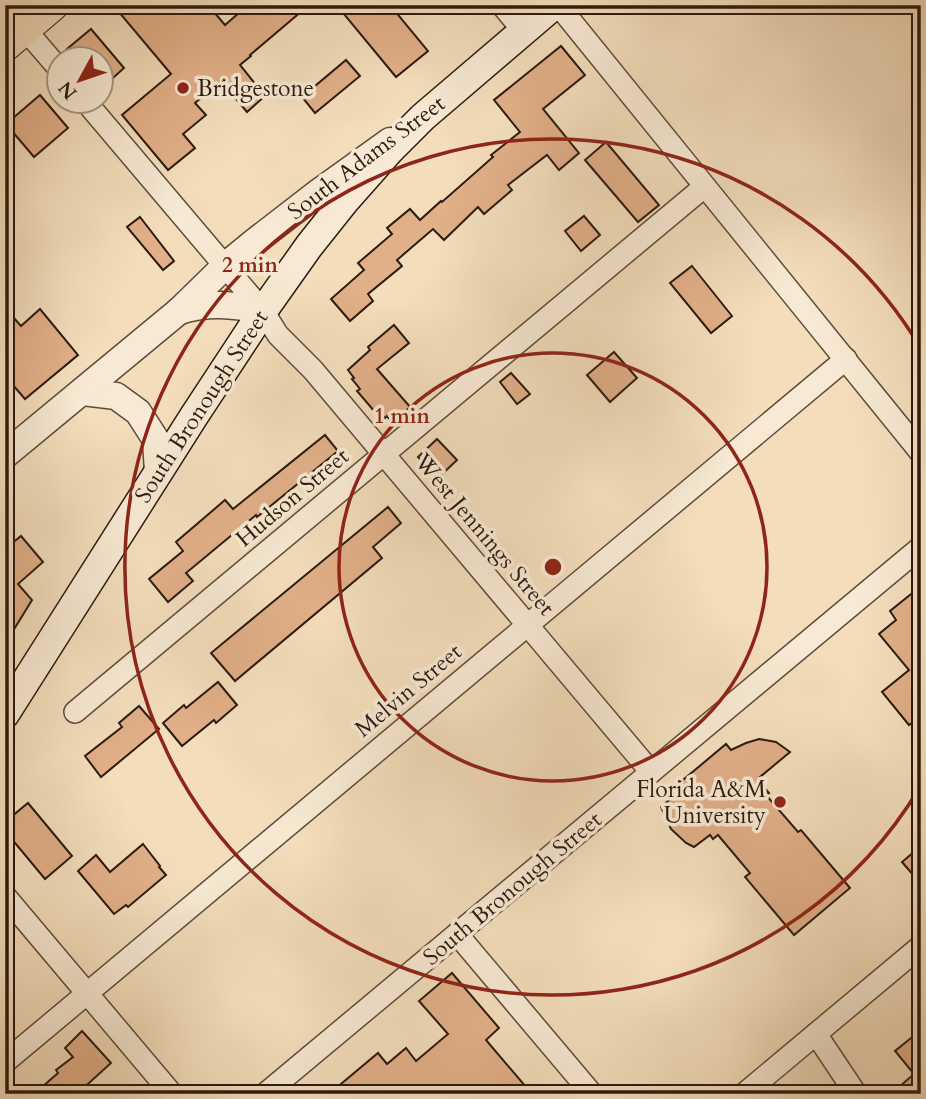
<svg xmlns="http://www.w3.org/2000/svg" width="926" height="1099" viewBox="0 0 926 1099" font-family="Cardo,serif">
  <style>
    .building { fill: #e1af88; stroke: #2c1b10; stroke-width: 2 }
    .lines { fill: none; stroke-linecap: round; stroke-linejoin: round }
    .minor-casing { stroke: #5e4c3b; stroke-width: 24 }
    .tertiary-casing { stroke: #5e4c3b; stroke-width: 29 }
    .secondary-casing { stroke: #2c1b10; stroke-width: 31 }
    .primary-casing { stroke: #2c1b10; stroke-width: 34 }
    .minor { stroke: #f7e9d3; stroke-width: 21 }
    .tertiary { stroke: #f7e9d3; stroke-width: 26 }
    .secondary { stroke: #f7e9d3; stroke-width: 28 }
    .primary { stroke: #f3ddbb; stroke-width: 32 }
    .ring { fill: none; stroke: #8f2418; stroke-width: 3.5 }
    .poi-dot { fill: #8f2418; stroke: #f7e9d3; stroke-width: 2.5 }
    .labels { text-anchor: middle; stroke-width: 7; stroke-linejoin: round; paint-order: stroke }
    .poi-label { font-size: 23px; fill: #2c1b10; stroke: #f7e9d3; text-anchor: start }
    .street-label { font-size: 23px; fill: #2c1b10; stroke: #f7e9d3 }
    .centre { fill: #8f2418; stroke: #f7e9d3; stroke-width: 3.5 }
    .ring-label { font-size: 21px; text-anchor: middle; font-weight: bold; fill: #8f2418; stroke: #f7e9d3; stroke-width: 7; stroke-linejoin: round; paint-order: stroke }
  </style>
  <rect width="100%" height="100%" fill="#f3ddbb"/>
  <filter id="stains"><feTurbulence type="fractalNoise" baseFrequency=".00286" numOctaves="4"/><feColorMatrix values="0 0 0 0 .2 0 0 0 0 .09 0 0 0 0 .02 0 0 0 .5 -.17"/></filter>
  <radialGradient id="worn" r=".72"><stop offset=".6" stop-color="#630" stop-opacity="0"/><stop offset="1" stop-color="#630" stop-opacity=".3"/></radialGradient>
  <g class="building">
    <path d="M113,5H208L225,25L248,5H309L250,55L251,56L240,65L265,96L247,112L221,81L195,103L206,115L183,134L195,148L168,170L122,115L171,74Z"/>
    <path d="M353,5H390L428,51L396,77L343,13Z"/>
    <path d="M91,29L124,68L102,88V60H75L67,49Z"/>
    <path d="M561,46L585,75L543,109L579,153L559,170L547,155L508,185L512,190L484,214L478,207L444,240L433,229L397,260L402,266L368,294L373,301L350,321L331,299L364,270L358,263L392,234L387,228L410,209L420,220L441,201L442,202L493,157L491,155L520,132L494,100Z"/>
    <path d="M346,60L360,76L315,113L302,97Z"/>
    <path d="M40,95L68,128L34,157L6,124Z"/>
    <path d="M606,142L659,205L638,222L585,160Z"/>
    <path d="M584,216L600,235L581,251L565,231Z"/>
    <path d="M140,217L174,261L163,270L127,227Z"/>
    <path d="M692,266L732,316L711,333L670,283Z"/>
    <path d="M5,308L21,326L40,309L78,355L25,399L5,376Z"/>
    <path d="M394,325L409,343L377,369L411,408L394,424L387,416L385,418L377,409L375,412L357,391L360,389L352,379L354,378L348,370L370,350L368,347Z"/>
    <path d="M614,352L637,378L610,402L587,375Z"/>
    <path d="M511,373L530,394L517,404L500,382Z"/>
    <path d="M325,435L338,451L257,517L256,515L186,573L193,581L168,602L149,579L183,551L176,542L225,500L233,509Z"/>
    <path d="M437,439L457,460L438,478L418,457Z"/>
    <path d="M388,507L401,523L373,547L382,558L235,681L211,653Z"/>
    <path d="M21,536L43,562L18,584L32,600L5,644V549Z"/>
    <path d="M921,586V716L909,725L882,692L909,670L879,634L896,620L890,611Z"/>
    <path d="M218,682L237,705L216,723L214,720L182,746L163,723L184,705L186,708Z"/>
    <path d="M139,706L159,729L101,777L85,756L122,727L119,723Z"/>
    <path d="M759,739L776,742L790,752L760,777L764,782L762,785L769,793L766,795L798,832L801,830L850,888L794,935L745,877L750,873L718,835L713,839L710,835L694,847L686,843L671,829L661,807L675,795L671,790L726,744L731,750L746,743Z"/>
    <path d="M28,803L72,856L45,879L5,831V822Z"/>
    <path d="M143,844L160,866L159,867L166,875L128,907L126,905L114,914L78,871L96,855L110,872Z"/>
    <path d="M921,846V884L902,862Z"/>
    <path d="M452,973L499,1028L486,1040L532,1094H329L378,1053L387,1064L406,1048L416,1061L448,1034L419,1001Z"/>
    <path d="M921,1030V1094H891L914,1074L895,1051Z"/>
    <path d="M82,1031L111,1063L77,1094H34L58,1073L56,1070L73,1057L65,1048Z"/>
  </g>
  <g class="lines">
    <defs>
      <g id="minor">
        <path d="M558,5L921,453"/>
        <path d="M5,6L60,70"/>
        <path d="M86,102L263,311L278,335L313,370L651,772"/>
        <path d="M75,712L704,187"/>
        <path d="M5,896L172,1094"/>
        <path d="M457,934L592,1094"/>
        <path d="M816,1034L856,1094"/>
        <path d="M5,1062L846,359"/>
        <path d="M265,1094L921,547"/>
        <path d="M744,1094L921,946"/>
      </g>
      <g id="tertiary">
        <path d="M505,5L525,29"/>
        <path d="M179,311C209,302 232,304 263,311"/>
        <path d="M83,392L116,396L138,412L156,440L158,472"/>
        <path d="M5,455L179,311L225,266L253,243L319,192L390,141"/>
      </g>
      <path id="secondary" d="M5,714L194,416L263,311L309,246L344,202L390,150L423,117L554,5"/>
      <path id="primary" d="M5,45L52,5"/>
    </defs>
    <use href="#minor" class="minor-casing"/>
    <use href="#tertiary" class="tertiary-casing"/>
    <use href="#secondary" class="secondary-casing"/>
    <use href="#primary" class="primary-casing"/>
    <use href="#minor" class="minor"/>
    <use href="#tertiary" class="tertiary"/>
    <use href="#secondary" class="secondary"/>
    <use href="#primary" class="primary"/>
  </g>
  <g class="ring">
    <circle cx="553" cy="567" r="214"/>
    <path d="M920 787A428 428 0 1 1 920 347"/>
  </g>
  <g class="poi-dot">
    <circle cx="183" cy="88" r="7"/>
    <circle cx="780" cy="802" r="7"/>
  </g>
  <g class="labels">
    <g class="poi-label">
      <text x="197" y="96">Bridgestone</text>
      <text x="766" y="797" text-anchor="end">Florida A&amp;M<tspan x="766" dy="26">University</tspan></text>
    </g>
    <g class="street-label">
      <text transform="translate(366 157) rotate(-37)" y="8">South Adams Street</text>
      <text transform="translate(201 406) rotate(-57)" y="8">South Bronough Street</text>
      <text transform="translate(292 497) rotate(-40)" y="8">Hudson Street</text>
      <text transform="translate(485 534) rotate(50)" y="8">West Jennings Street</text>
      <text transform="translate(408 690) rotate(-40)" y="8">Melvin Street</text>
      <text transform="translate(512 888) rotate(-40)" y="8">South Bronough Street</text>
    </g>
  </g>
  <circle cx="553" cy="567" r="10" class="centre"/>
  <g class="ring-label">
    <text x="250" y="272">2 min</text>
    <text x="402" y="423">1 min</text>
  </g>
  <rect width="926" height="1099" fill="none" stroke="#f3ddbb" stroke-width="28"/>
  <rect x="7" y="7" width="912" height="1085" fill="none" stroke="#2c1b10" stroke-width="3.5"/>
  <rect x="14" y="14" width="898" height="1071" fill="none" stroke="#2c1b10" stroke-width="2"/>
  <g transform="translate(80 80) rotate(230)"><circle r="33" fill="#f7e9d3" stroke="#a69785" stroke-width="2"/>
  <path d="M0-5L12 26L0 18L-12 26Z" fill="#8f2418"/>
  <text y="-10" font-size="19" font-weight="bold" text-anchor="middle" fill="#2c1b10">N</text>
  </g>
  <rect width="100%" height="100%" filter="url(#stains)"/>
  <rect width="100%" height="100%" fill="url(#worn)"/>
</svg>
